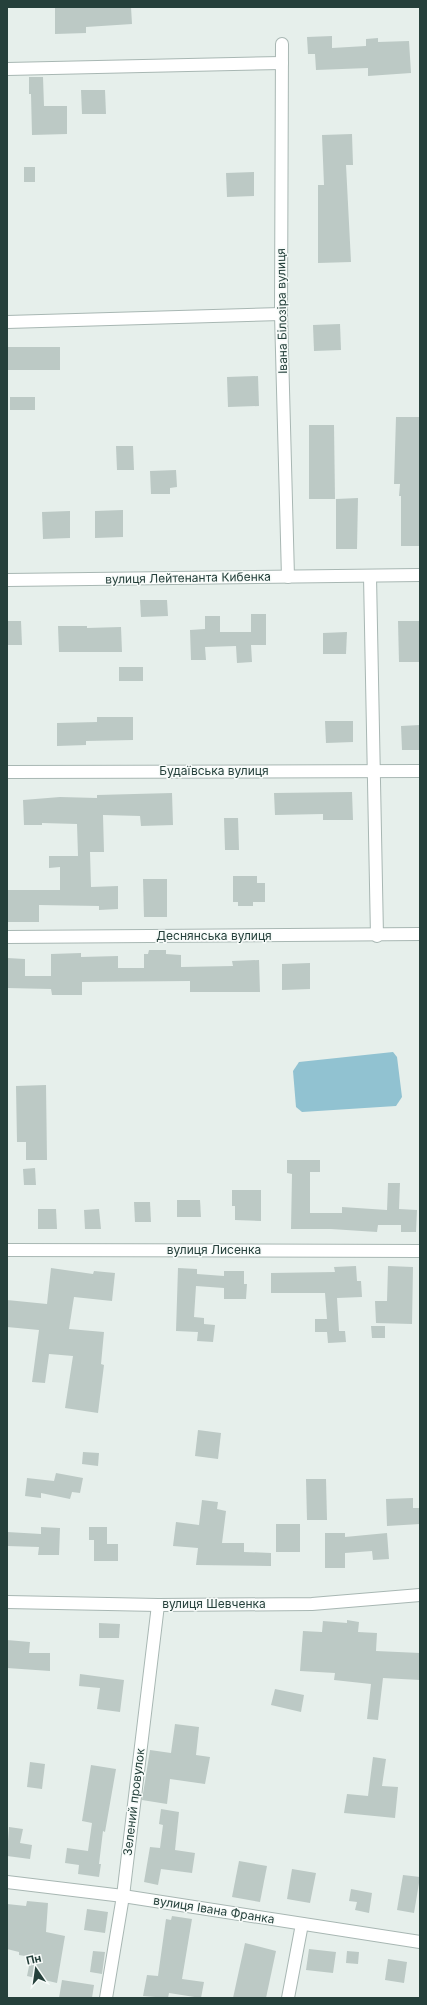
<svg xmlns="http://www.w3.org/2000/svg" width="427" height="2005" viewBox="0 0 427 2005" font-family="Inter,sans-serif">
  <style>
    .water { fill: #91c2d1 }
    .building { fill: #bcc9c5 }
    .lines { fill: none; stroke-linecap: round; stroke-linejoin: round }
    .minor-casing { stroke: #a8b7b3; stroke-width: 14 }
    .minor { stroke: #fff; stroke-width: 12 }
    .labels { text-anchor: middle; stroke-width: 3; stroke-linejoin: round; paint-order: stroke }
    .street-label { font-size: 12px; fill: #25403b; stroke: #f7fbf9 }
  </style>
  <rect width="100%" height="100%" fill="#e6efeb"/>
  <path class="water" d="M393,1052L397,1057L402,1097L396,1106L302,1112L296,1107L293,1071L299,1062Z"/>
  <g class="building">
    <path d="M55,7H131L132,24L86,27V33L55,34Z"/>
    <path d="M332,36V48L366,46V39L378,38V42L409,41L411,73L368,76V68L316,70L315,54H308L307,37Z"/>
    <path d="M29,77H43L44,106H67V134L32,135L31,94H29Z"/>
    <path d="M81,90H105L106,114H82Z"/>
    <path d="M352,134L353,165H346L351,262L318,263V185H324L322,135Z"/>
    <rect x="24" y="167" width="11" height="15"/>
    <path d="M254,172V196L227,197L226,173Z"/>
    <path d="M340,324L341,350L314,351L313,325Z"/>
    <rect x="7" y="347" width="53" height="23"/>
    <path d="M258,376L259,406L228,407L227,377Z"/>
    <rect x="10" y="397" width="25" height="13"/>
    <path d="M396,417H420V546H401V496H399L400,484H394Z"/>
    <path d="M309,425H334L335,499H309Z"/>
    <path d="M116,446H133L134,470H117Z"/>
    <path d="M176,470L177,487L170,488V494H151L150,471Z"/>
    <path d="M358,498L357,549H336V499Z"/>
    <path d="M123,510V537L95,538V511Z"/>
    <path d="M70,511V538L43,539L42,512Z"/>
    <path d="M140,600H167L168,616L141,617Z"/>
    <path d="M251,614H266V645H251L252,662L237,663L236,646L205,647L206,660H191L190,630L205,629V616H220V632H251Z"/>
    <path d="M7,621H21L22,645H7Z"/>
    <path d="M398,621H420V662H399Z"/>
    <path d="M58,626H87V628L121,627L122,652H59Z"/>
    <path d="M347,632L346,654H323V633Z"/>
    <rect x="119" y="667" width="24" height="14"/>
    <path d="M97,717H133V740L86,741V745L57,746V723L97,722Z"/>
    <path d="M325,721H353V742L326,743Z"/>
    <path d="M420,725V750H402L401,726Z"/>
    <path d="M352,792L353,820H323V814L275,815L274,793Z"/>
    <path d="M172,793L173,825L141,826L140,816L103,815L104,852H90L91,887L118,886V909L99,910V906L39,905V922H7V890H60V867L49,868V856H78L77,824L42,823V825H24L23,800L60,797L97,798V795Z"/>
    <path d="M224,818H238L239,850H225Z"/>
    <path d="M233,876H257V883H265V902H253V906H238V902H233Z"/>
    <path d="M143,879H167V917H144Z"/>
    <path d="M149,950H166V954L181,955V967L233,966L232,961L259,960L260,992H190V981L82,982V995H52L51,989L7,988V958L25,959V976H51V954L81,953V957L118,956V968H144V954H148Z"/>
    <path d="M310,963V989L282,990V964Z"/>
    <path d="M46,1085L47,1160H26V1142H17L16,1086Z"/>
    <path d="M287,1160H320V1172H310V1213H342V1207L387,1210L388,1183H400L399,1209L417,1210L416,1232H401V1225H378L377,1232L331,1229H291L292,1174L287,1173Z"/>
    <path d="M35,1168L36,1185H24L23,1169Z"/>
    <path d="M232,1190H261V1221L235,1220V1206H232Z"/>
    <path d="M177,1200H200L201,1217H177Z"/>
    <path d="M134,1202H150L151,1222H135Z"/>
    <path d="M38,1209H56L57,1229H38Z"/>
    <path d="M99,1209L101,1229H85L84,1210Z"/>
    <path d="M356,1266L357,1281H361L362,1297L337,1298L339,1331H345L346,1342L328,1343L327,1332H315V1319H327L325,1293H271V1273L335,1272L334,1267Z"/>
    <path d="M388,1266L413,1267L412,1324L376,1323L375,1301H387Z"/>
    <path d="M51,1268L93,1274L94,1271L115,1273L112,1301L74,1297L69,1329L104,1332L101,1364L104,1365L98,1413L65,1408L73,1356L49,1354L45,1383L32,1382L39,1330L7,1327V1300L47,1304Z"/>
    <path d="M178,1268L197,1269V1274L224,1276V1271H244V1284H247L246,1299H224V1288L196,1286L194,1317L204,1318V1324L215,1325L213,1342L197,1341L198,1332L176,1331Z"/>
    <path d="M371,1326H385V1338H372Z"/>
    <path d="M198,1430L221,1433L218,1459L195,1456Z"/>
    <path d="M83,1452L99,1453L98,1466L82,1464Z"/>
    <path d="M56,1473L83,1478L80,1493L72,1492L70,1499L41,1493V1498L25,1496L27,1478L54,1481Z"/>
    <path d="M306,1479H326L327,1520H307Z"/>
    <path d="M413,1498V1508H420V1524L387,1526L386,1499Z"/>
    <path d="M202,1500L218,1502L217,1509L226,1511L222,1543H244V1552L271,1553V1566L196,1565L198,1548L173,1546L176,1522L199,1525Z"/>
    <rect x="276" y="1524" width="24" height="28"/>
    <path d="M41,1527L60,1528L59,1555H38L39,1547L7,1546V1532L41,1534Z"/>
    <path d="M89,1527H107V1544H118V1561H94V1540H89Z"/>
    <path d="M325,1533H345V1537L387,1533L389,1559L373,1560L372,1551L345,1553V1568H325Z"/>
    <path d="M347,1620L359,1622L358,1632L377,1633L376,1651L420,1653V1680L383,1678L378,1720L367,1719L371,1684L334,1680L335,1673L300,1671L303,1631L322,1632L323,1621L347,1623Z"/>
    <path d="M99,1623L120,1624L119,1638H99Z"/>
    <path d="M7,1640L30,1642L29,1653H50V1671L7,1668Z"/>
    <path d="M80,1674L124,1680L120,1712L97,1709L100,1688L79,1686Z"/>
    <path d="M275,1689L304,1695L301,1712L271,1705Z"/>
    <path d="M175,1724L199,1727L196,1755L210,1757L205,1784L170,1779L167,1804L142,1800L150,1750L171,1753Z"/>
    <path d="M373,1757L386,1759L382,1786L398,1787L395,1818L344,1813L347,1794L368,1796Z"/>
    <path d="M30,1762L45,1764L42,1789L27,1787Z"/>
    <path d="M91,1765L116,1769L105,1832L103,1831L99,1864H101L99,1877L78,1874L79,1865L65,1863L67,1848L88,1851L92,1823L82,1821Z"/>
    <path d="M161,1809L179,1812L175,1850L195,1853L192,1873L161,1869L158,1885L144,1882L150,1847L160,1848L163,1825L159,1824Z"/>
    <path d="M9,1827L23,1829L20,1843L32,1845L30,1859L7,1856Z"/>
    <path d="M239,1861L267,1866L260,1902L232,1897Z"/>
    <path d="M292,1869L316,1873L310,1903L287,1899Z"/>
    <path d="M403,1875L420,1877L414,1913L397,1910Z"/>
    <path d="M351,1889L372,1893L369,1913L355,1910L357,1902L349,1901Z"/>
    <path d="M27,1901L48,1903L46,1932L65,1936L57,1983L27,1976L31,1957L19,1955V1952L7,1949V1904L26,1906Z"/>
    <path d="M87,1909L108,1912L105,1933L84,1930Z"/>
    <path d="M172,1916L192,1919L182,1979L204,1982L201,1998L169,1993L168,1998L143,1996L147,1975L158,1976L166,1919L171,1920Z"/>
    <path d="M245,1943L276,1951L266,1998H233Z"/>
    <path d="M309,1949L336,1952L333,1973L306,1970Z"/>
    <path d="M93,1951L105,1952L102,1974L90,1972Z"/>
    <path d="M347,1951L359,1952L358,1964L346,1963Z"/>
    <path d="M388,1959L407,1962L404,1983L385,1980Z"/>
    <path d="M62,1980L94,1985L92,1998H59Z"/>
  </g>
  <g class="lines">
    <defs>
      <g id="minor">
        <path d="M282,44L281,314L288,577"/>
        <path d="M7,69L282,63"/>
        <path d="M7,322L281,314"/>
        <path d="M370,576L377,936"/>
        <path d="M7,580L420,575"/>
        <path d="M7,772L420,771"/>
        <path d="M7,937L420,934"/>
        <path d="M7,1250L420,1251"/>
        <path d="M7,1602L158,1605L312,1604L420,1595"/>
        <path d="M7,1882L123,1896L420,1942"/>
        <path d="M106,1998L123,1896L158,1605"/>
        <path d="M288,1998L302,1924"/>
      </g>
    </defs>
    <use href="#minor" class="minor-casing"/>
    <use href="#minor" class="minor"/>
  </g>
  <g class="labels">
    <g class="street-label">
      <text transform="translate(282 311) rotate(-91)" y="4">Івана Білозіра вулиця</text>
      <text transform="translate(188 578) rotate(-1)" y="4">вулиця Лейтенанта Кибенка</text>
      <text x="214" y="775">Будаївська вулиця</text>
      <text x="214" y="940">Деснянська вулиця</text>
      <text x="214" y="1254">вулиця Лисенка</text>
      <text x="214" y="1608">вулиця Шевченка</text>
      <text transform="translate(134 1802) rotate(-83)" y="4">Зелений провулок</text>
      <text transform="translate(214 1910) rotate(9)" y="4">вулиця Івана Франка</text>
    </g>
  </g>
  <rect width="427" height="2005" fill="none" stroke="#25403b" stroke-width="16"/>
  <g transform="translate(36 1969) rotate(347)" stroke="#f7fbf9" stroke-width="3" paint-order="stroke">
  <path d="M0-3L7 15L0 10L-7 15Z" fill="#25403b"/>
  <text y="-6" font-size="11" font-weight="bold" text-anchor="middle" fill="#25403b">Пн</text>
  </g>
</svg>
